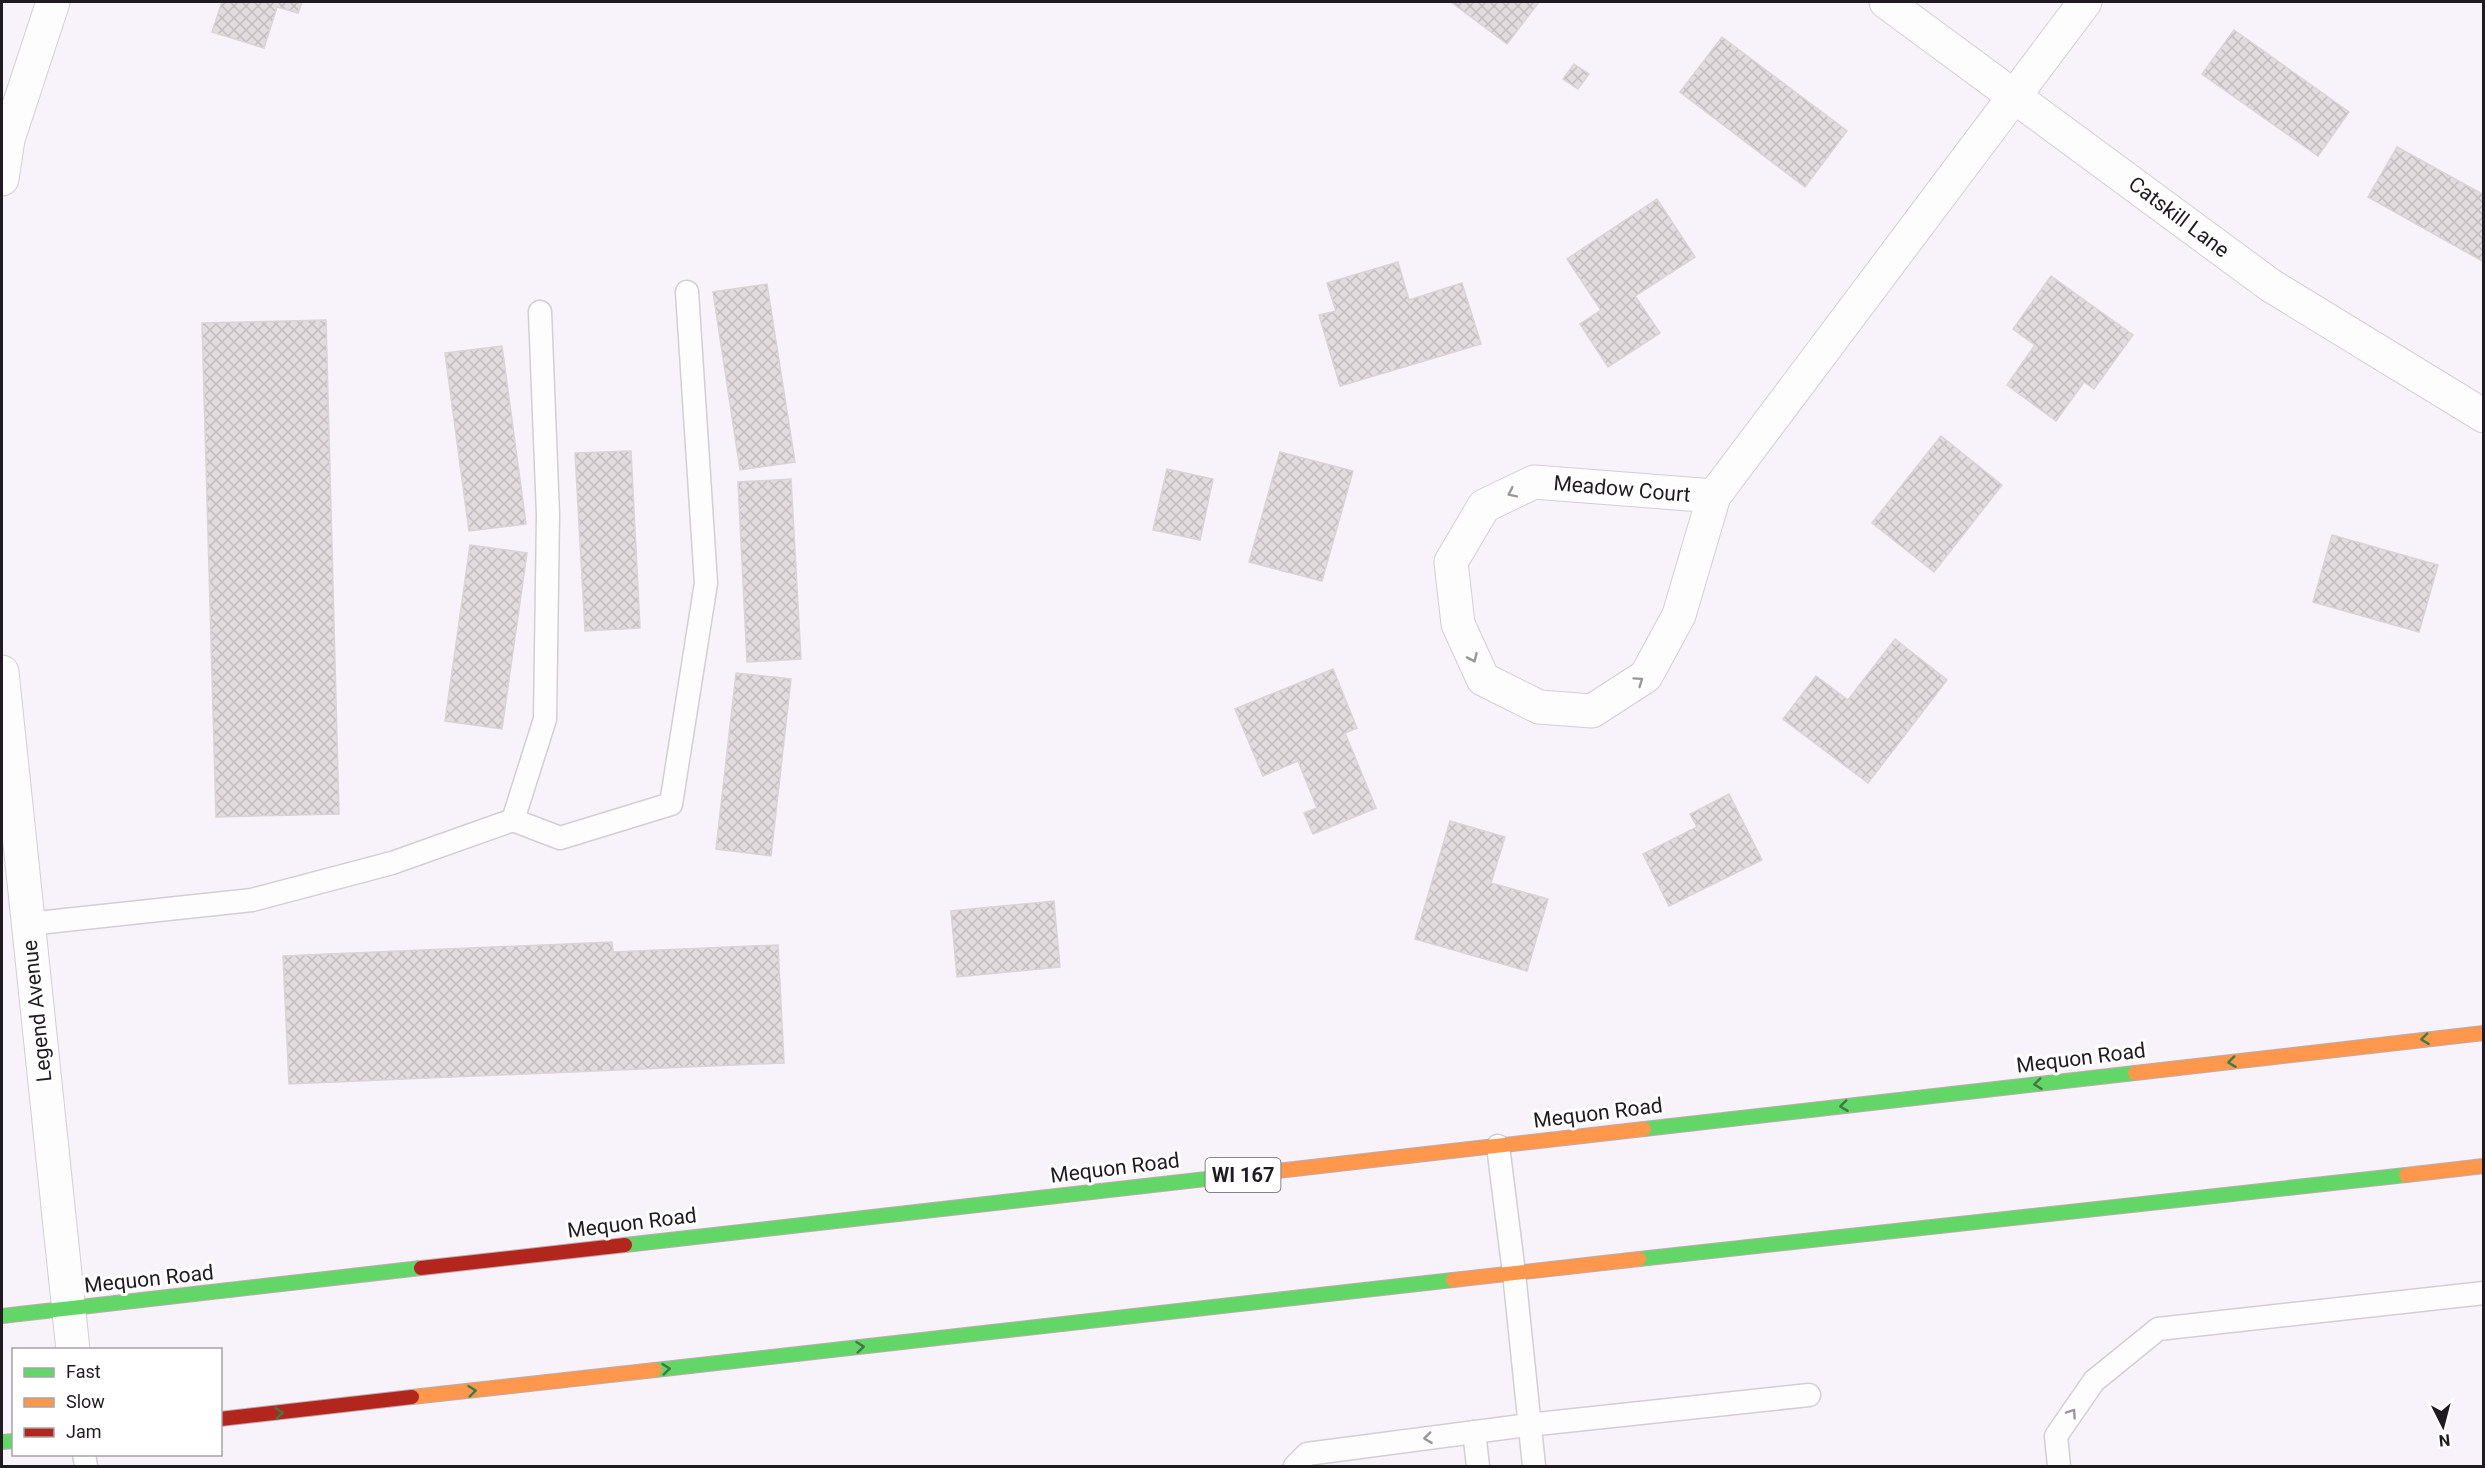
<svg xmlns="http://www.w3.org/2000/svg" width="2485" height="1468" viewBox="0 0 2485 1468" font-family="Roboto,sans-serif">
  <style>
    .building { fill: url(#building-cross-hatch); stroke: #dbd4d6; stroke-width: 1.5 }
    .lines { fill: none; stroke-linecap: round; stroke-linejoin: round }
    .lane-casing { stroke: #d3ced4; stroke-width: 25 }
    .street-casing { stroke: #d3ced4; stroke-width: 35 }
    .fast-casing { stroke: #bdabae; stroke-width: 16 }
    .slow-casing { stroke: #bdabae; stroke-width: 16 }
    .jam-casing { stroke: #bdabae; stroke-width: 16 }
    .lane { stroke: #fefdfe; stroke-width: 22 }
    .street { stroke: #fefdfe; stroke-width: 33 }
    .fast { stroke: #63d668; stroke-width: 14 }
    .slow { stroke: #ff974d; stroke-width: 14 }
    .jam { stroke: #b3261e; stroke-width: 14 }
    .oneway { stroke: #9a979b }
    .oneway2 { stroke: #417844 }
    .labels { text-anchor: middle; stroke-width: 6; stroke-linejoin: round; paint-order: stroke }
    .shield { fill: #fff; stroke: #625f64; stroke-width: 1.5 }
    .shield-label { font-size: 20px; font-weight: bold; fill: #1f1b21 }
    .street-label { font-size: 21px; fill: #1f1b21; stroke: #fff }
  </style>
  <defs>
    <pattern id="building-cross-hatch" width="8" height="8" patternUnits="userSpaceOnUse" patternTransform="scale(1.5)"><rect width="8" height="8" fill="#e2dcde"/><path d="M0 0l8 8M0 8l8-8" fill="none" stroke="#c1bcbe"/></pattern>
  </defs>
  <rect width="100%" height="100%" fill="#f8f3fa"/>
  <g class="building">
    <path d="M222,2H302L298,13L277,7L264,48L212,32Z"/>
    <path d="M1451,2H1539L1507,44Z"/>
    <path d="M2234,30L2349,112L2318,156L2202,74Z"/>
    <path d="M1722,37L1847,131L1805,187L1680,92Z"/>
    <path d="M1574,64L1589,74L1578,89L1563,79Z"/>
    <path d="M2397,147L2484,195V262L2368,197Z"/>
    <path d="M1657,199L1695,257L1635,296L1660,333L1608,367L1580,324L1601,310L1567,259Z"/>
    <path d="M1398,262L1409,300L1462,283L1481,344L1340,386L1319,315L1336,311L1327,283Z"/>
    <path d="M2051,276L2133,335L2094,389L2084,382L2056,421L2007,385L2035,345L2013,329Z"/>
    <path d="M767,284L795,462L740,470L713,292Z"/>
    <path d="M326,320L339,814L216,817L202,323Z"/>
    <path d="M502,346L526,524L469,531L445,353Z"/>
    <path d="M1941,436L2002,485L1934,572L1872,523Z"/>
    <path d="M631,451L640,628L585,631L575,453Z"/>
    <path d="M1280,452L1353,471L1322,581L1249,562Z"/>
    <path d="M1167,469L1213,479L1200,540L1153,530Z"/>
    <path d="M791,479L801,659L747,662L738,482Z"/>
    <path d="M2332,535L2438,565L2419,632L2313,602Z"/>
    <path d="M470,545L527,553L502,729L445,721Z"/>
    <path d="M1895,639L1947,680L1868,783L1783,719L1816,676L1848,700Z"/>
    <path d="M1333,669L1357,728L1345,733L1376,808L1313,834L1304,813L1317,808L1298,761L1263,776L1235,709Z"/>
    <path d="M736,673L791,679L771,856L716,849Z"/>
    <path d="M1729,794L1762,860L1669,906L1643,854L1697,827L1690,814Z"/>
    <path d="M1450,821L1505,837L1491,883L1548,899L1527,971L1415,939Z"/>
    <path d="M1054,901L1060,967L957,977L951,911Z"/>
    <path d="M612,942L613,952L778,945L784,1063L289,1084L283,956Z"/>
  </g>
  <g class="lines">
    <defs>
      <g id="lane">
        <path d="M513,820L560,838L671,804L706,583L687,292"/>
        <path d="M28,924L252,900L392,863L513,820L545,719L548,515L540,312"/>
        <path d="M1498,1146L1514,1273L1534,1466"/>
        <path d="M1474,1432L1478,1466"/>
        <path d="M84,1454L86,1466"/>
        <path d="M1295,1466L1307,1454L1528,1425L1809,1395"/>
        <path d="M2059,1466L2056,1436L2094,1381L2158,1329L2484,1293"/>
      </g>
      <g id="street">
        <path d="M1886,2L2270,285L2484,416"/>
        <path d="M2,179L8,139L53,2"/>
        <path d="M1714,496L1534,482L1484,506L1451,562L1458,624L1483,679L1539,707L1592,711L1646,676L1679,615L1714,496L2085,2"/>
        <path d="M2,672L73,1350"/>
      </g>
      <g id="fast">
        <path d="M1644,1129L2135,1073"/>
        <path d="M625,1245L1277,1171"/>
        <path d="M1639,1259L2406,1175"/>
        <path d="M2,1316L421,1268"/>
        <path d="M655,1370L1453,1280"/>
        <path d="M2,1442L14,1441"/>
      </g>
      <g id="slow">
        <path d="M2135,1073L2484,1033"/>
        <path d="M1277,1171L1644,1129"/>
        <path d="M2406,1175L2484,1166"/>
        <path d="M1453,1280L1639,1259"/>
        <path d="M412,1397L655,1370"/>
      </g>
      <g id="jam">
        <path d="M421,1268L625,1245"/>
        <path d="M220,1419L412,1397"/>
      </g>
    </defs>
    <use href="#lane" class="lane-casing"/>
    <use href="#street" class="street-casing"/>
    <use href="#fast" class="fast-casing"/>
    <use href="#slow" class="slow-casing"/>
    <use href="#jam" class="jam-casing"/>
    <use href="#lane" class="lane"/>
    <use href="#street" class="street"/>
    <use href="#fast" class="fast"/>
    <use href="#slow" class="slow"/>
    <use href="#jam" class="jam"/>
  </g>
  <defs><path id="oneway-chevron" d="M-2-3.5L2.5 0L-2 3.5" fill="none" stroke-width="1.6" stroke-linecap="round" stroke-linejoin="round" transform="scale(1.5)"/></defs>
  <g class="oneway">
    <use href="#oneway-chevron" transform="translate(1512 493) rotate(154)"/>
    <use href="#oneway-chevron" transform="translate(1473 658) rotate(66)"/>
    <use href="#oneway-chevron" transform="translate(1639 681) rotate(-35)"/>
    <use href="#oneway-chevron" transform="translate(2072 1413) rotate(-56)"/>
    <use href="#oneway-chevron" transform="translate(1428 1438) rotate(173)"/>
  </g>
  <g class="oneway2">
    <use href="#oneway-chevron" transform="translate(2425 1039) rotate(173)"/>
    <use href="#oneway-chevron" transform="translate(2232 1062) rotate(173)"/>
    <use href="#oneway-chevron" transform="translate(2038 1084) rotate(173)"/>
    <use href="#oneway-chevron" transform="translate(1844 1106) rotate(173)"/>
    <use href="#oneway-chevron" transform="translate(860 1347) rotate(-6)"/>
    <use href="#oneway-chevron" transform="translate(666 1369) rotate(-6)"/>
    <use href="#oneway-chevron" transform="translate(472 1391) rotate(-6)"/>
    <use href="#oneway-chevron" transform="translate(279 1413) rotate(-6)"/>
  </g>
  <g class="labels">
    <rect class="shield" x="1205.5" y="1158" width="75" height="34" rx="4.5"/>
    <g class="shield-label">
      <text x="1243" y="1182">WI 167</text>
    </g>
    <g class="street-label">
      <text transform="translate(2179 217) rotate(37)" y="7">Catskill Lane</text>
      <text transform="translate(1622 489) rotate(5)" y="7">Meadow Court</text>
      <text transform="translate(37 1011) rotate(-96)" y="7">Legend Avenue</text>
      <text transform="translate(2081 1058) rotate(-7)" y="7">Mequon Road</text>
      <text transform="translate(1598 1113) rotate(-7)" y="7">Mequon Road</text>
      <text transform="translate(1115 1168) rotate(-7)" y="7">Mequon Road</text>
      <text transform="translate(632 1223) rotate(-7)" y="7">Mequon Road</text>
      <text transform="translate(149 1279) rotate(-6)" y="7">Mequon Road</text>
    </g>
  </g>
  <rect width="2485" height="1468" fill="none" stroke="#1f1b21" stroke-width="6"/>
  <rect x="12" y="1348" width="210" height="108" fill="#ffffff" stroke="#a5a4a6" stroke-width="1.5"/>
  <rect x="24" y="1368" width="30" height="9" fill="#63d668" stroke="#a5a4a6" stroke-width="1.5"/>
  <text x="66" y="1378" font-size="18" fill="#1f1b21">Fast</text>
  <rect x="24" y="1398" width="30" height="9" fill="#ff974d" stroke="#a5a4a6" stroke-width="1.5"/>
  <text x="66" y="1408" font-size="18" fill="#1f1b21">Slow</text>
  <rect x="24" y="1428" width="30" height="9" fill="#b3261e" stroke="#a5a4a6" stroke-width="1.5"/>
  <text x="66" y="1438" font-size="18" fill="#1f1b21">Jam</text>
  <g transform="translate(2443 1426) rotate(174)" stroke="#ffffff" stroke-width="4.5" paint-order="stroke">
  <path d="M0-4.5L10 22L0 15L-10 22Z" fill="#1f1b21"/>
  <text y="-9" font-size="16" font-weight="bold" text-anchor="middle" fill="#1f1b21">N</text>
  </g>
</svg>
